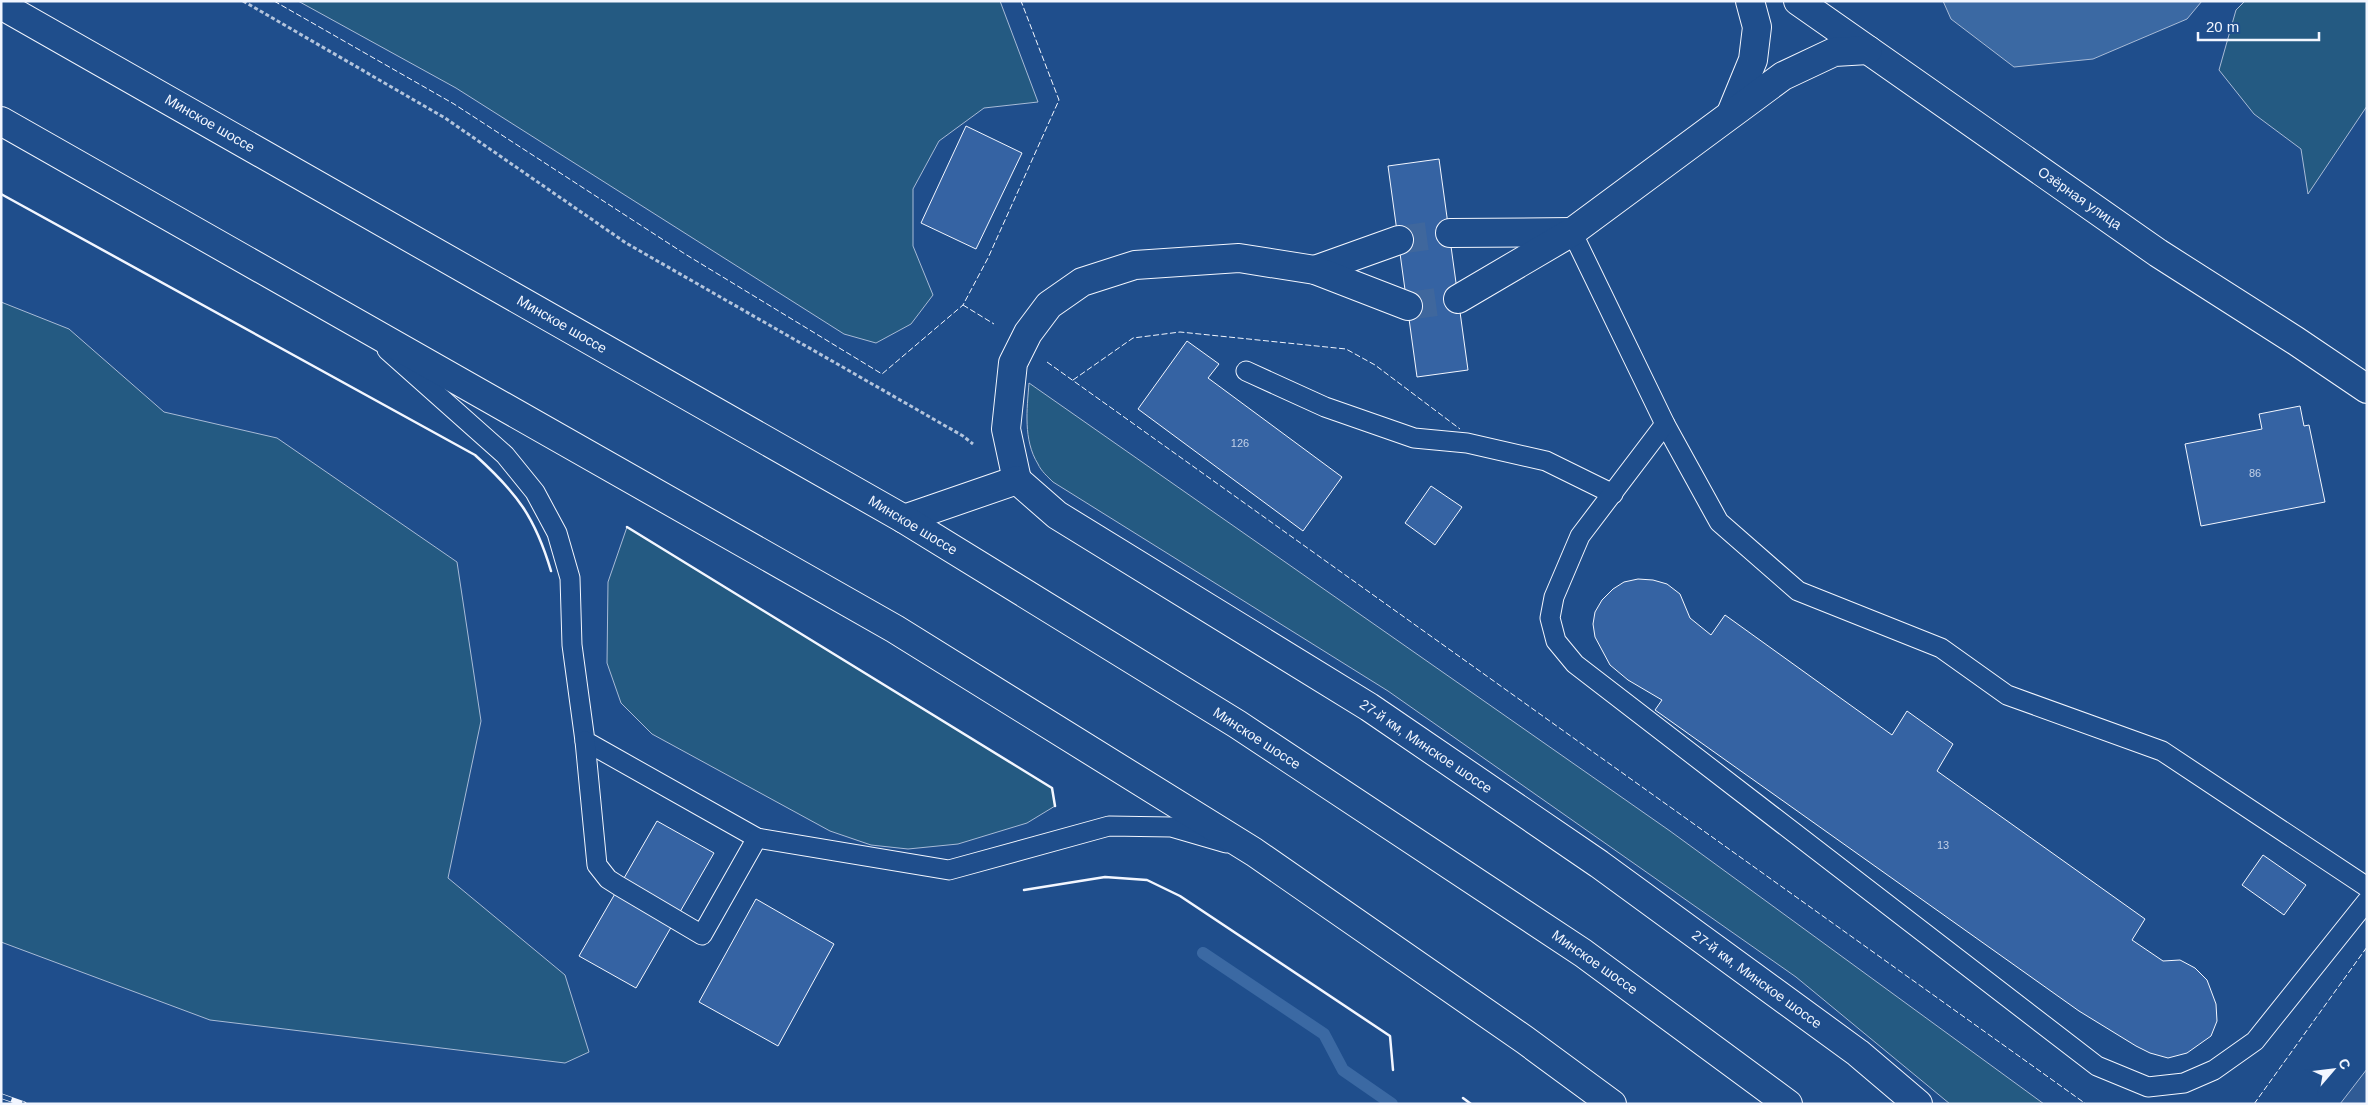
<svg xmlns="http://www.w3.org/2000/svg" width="2368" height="1105" viewBox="0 0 2368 1105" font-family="Helvetica,sans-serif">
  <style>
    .green { fill: #245a82; stroke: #a8bbd7 }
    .parking { fill: #305b95; stroke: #a8bbd7 }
    .water { fill: #3b69a3; stroke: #a8bbd7 }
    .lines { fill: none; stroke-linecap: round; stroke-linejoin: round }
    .stream { stroke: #3b69a3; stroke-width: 12 }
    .building { fill: #3563a3; stroke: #f2f6ff }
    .street-tunnel { stroke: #3f679d; stroke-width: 28; stroke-dasharray: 28 14; stroke-linecap: butt }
    .lane-casing { stroke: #f2f6ff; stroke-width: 21 }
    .street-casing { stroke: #f2f6ff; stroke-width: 30 }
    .highway-casing { stroke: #f2f6ff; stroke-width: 30 }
    .path { stroke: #b3c4dc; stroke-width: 3; stroke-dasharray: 4 2.5; stroke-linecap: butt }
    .lane { stroke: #1f4e8c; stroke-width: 19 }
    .street { stroke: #1f4e8c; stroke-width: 28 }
    .highway { stroke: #1f4e8c; stroke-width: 28 }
    .rail-casing { stroke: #f2f6ff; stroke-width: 5.5 }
    .rail { stroke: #1f4e8c; stroke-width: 4; stroke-dasharray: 11; stroke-linecap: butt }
    .fence { stroke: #f2f6ff; stroke-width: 1; stroke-dasharray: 6 2.5; stroke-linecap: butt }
    .wall { stroke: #f2f6ff; stroke-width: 2.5 }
    .labels { text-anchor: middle; stroke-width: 4; stroke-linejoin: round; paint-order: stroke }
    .number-label { font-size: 11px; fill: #c3d1e8 }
    .street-label { font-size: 14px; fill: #f2f6ff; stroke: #1f4e8c }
  </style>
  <rect width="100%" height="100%" fill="#1f4e8c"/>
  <g class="green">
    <path d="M298,1H1000L1038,102L984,108L939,141L913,189V246L933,295L911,324L876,343L844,334L456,88Z"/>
    <path d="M2245,1H2367V106L2308,194L2301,149L2254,114L2219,70L2236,10Z"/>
    <path d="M1,302L69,329L164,412L277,438L457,562L481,721L448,878L565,975L589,1052L565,1063L210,1020L1,942Z"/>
    <path d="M1029,383L1670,831L2044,1104H1950L1796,977L1388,691L1053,482C1048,477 1041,471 1038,464C1023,440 1027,409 1029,383Z"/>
    <path d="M627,527L1052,788L1055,806L1027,823L958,844L908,849L871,845L830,831L652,734L621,703L607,663L608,582Z"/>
  </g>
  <path class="parking" d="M2367,1069V1104H2340Z"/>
  <path class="water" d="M1943,1H2202L2187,19L2093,59L2014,67L1951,19Z"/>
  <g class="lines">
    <path class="stream" d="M1203,953L1324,1034L1343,1070L1392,1104"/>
  </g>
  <g class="building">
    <path d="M966,126L1022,153L976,249L921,223Z"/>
    <path d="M1439,159L1468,370L1417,377L1388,166Z"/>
    <path d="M1187,341L1219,364L1208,378L1342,477L1303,531L1138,409Z"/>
    <path d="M2300,406L2304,426L2309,425L2325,502L2201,526L2185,444L2262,429L2259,414Z"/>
    <path d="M1431,486L1462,507L1435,545L1405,523Z"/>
    <path d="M1638,579L1653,580L1667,584L1680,594L1690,618L1711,635L1725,615L1892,735L1907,711L1953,744L1937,771L2145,919L2132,940L2163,961L2180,960L2195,968L2207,980L2216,1004L2217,1021L2211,1036L2187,1053L2168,1058L2150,1053L2136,1046L2079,1011L1655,710L1662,700L1628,680L1610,665L1595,637L1593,624L1595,612L1602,600L1613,589L1624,582Z"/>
    <path d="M657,821L714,853L636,988L579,956Z"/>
    <path d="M2263,855L2306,885L2284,915L2242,885Z"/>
    <path d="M756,899L834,944L778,1046L699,1002Z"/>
  </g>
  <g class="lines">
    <g class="street-tunnel">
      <path d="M1399,240L1450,233"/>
      <path d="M1408,306L1458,299"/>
    </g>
    <defs>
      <g id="lane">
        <path d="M1572,232L1665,424L1719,522L1798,591L1941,648L2007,695L2162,751L2367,887"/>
        <path d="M387,350L505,455L535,492L557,533L570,578L572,645L585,741L757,838L949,870L1109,826L1171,827L1226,843"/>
        <path d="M1246,371L1325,407L1414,438L1467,443L1546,461L1613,494"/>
        <path d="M1665,424L1580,536L1554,597L1550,618L1556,641L1575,664L2097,1066L2148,1087L2184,1083L2214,1070L2255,1041L2367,901"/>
        <path d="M585,741L597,865L608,879L619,886L702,935L757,838"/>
      </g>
      <g id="street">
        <path d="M1798,1L2158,253L2296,341L2367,389"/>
        <path d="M1732,111L1753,60L1757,27L1750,1"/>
        <path d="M1450,233L1572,232"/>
        <path d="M1315,270L1399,240"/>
        <path d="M1458,299L1572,232L1783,76L1834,52L1868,50"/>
        <path d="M1017,480L1006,429L1013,363L1028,333L1049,305L1082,282L1135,265L1239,258L1315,270L1408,306"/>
        <path d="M904,519L1017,480L1057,515L1369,707L1599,864L1858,1053L1918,1104"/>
      </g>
      <g id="highway">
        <path d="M1,5L904,519L1237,724L1583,953L1788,1104"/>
        <path d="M1,121L895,629L1254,852L1525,1040L1612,1104"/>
      </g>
    </defs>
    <use href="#lane" class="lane-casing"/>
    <use href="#street" class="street-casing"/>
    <use href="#highway" class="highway-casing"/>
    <path class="path" d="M243,1L445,118L626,243L963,436L973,444"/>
    <use href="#lane" class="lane"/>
    <use href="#street" class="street"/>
    <use href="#highway" class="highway"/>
    <defs>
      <path id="rail" d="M1,1096L24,1104"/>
    </defs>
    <use href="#rail" class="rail-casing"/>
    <use href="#rail" class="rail"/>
    <g class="fence">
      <path d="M274,1L454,104L685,254L882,374L963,305L988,258L1059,100L1021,1"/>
      <path d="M963,305L994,324"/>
      <path d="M1047,362L2086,1104"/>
      <path d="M1073,380L1133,338L1180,332L1346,349L1375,365L1460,429"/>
      <path d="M2254,1104L2367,947"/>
    </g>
    <g class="wall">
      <path d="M1,194L475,455C517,493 535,517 551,571"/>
      <path d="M627,527L1052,788L1055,806"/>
      <path d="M1024,890L1105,877L1147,880L1180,896L1390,1036L1393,1070"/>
      <path d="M1463,1098L1471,1104"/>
    </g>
  </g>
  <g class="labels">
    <g class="number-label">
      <text x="1240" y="447">126</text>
      <text x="2255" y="477">86</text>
      <text x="1943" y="849">13</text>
    </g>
    <g class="street-label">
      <text transform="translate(210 123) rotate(30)" y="5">Минское шоссе</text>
      <text transform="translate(2080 198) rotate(35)" y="5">Озёрная улица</text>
      <text transform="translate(562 324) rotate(30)" y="5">Минское шоссе</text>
      <text transform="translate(913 525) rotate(31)" y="5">Минское шоссе</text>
      <text transform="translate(1257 738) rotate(33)" y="5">Минское шоссе</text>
      <text transform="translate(1426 746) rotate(34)" y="5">27-й км, Минское шоссе</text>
      <text transform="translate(1595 962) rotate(35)" y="5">Минское шоссе</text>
      <text transform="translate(1757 979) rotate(36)" y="5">27-й км, Минское шоссе</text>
    </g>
  </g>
  <rect width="2368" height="1105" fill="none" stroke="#f2f6ff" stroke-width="5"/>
  <g transform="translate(2333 1070) rotate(62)" stroke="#1f4e8c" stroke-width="4" paint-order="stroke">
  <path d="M0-4L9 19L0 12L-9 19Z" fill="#f2f6ff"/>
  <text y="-8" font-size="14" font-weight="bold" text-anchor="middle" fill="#f2f6ff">С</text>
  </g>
  <path d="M2198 32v8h121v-8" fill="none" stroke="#f2f6ff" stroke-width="2.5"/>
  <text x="2206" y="32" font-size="15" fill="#f2f6ff" stroke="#1f4e8c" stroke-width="4" paint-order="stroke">20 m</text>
</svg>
